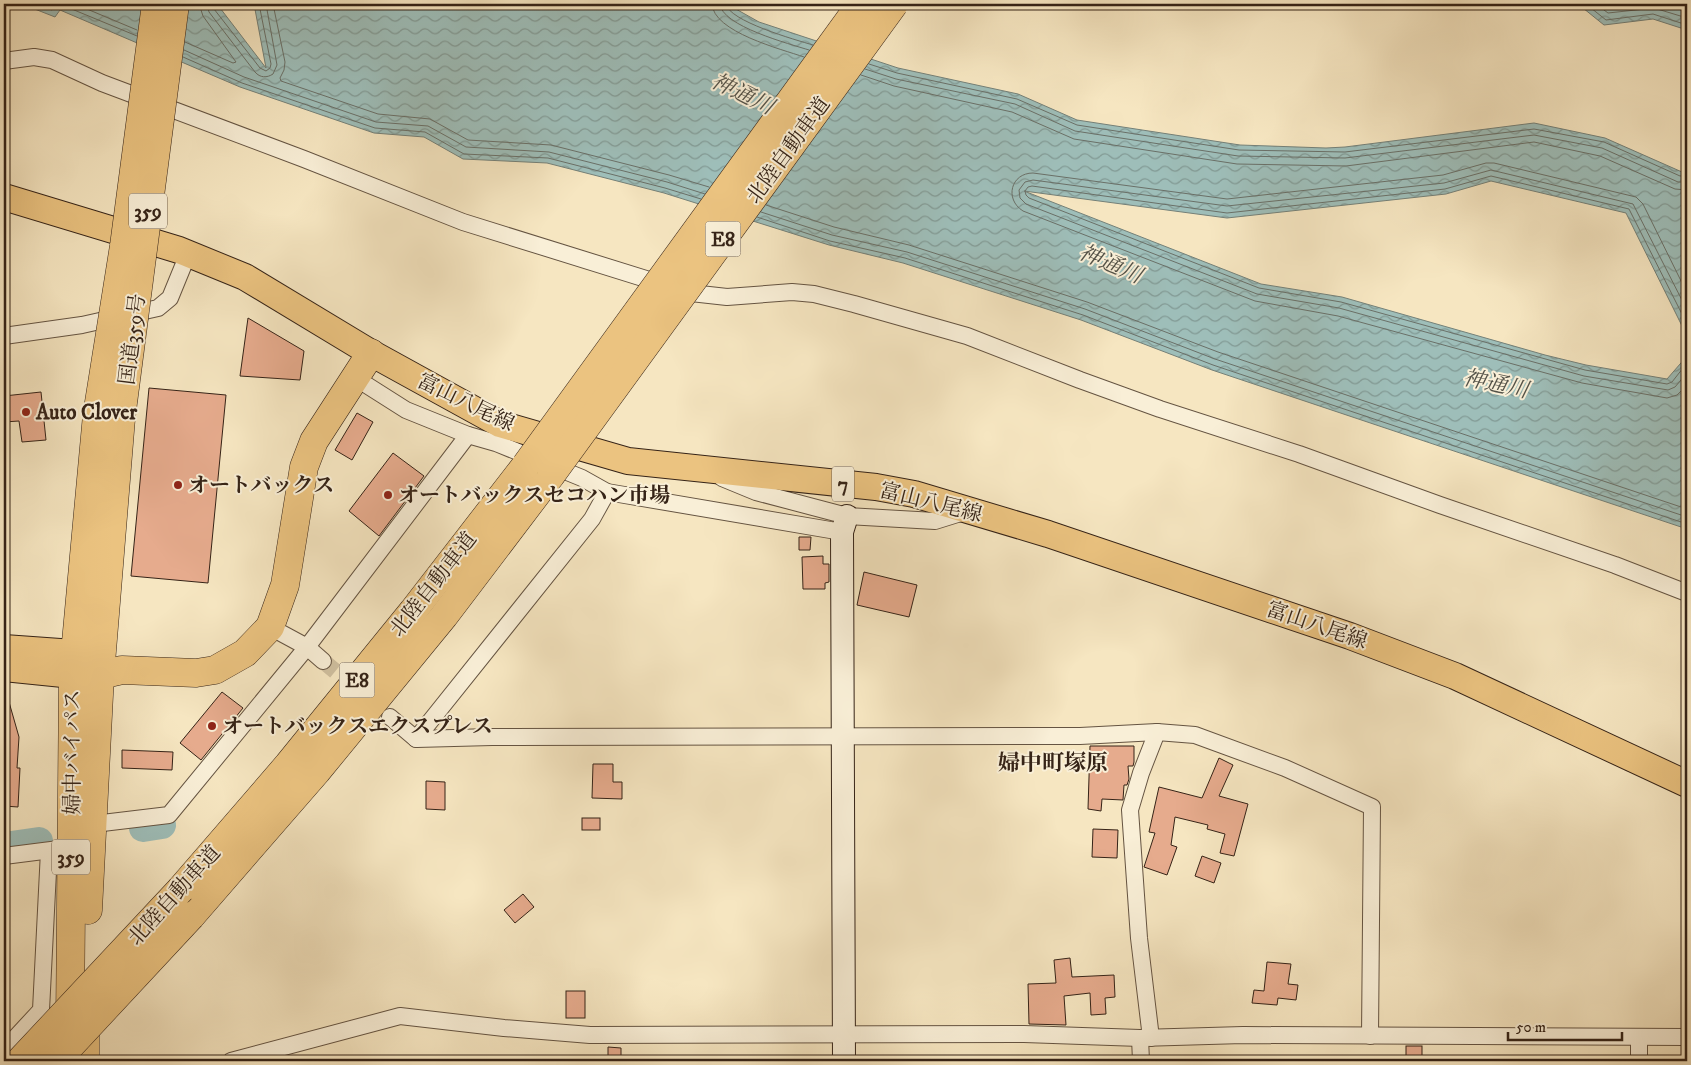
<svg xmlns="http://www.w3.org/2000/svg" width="1691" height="1065" viewBox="0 0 1691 1065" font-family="'IM FELL DW Pica','Noto Serif JP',serif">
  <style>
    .water { fill: url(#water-waves); stroke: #748078 }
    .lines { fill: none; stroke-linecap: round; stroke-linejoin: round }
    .shore { stroke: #6a7068; stroke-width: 1 }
    .river { stroke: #9ebeb9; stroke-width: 28 }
    .building { fill: #e6ab8d; stroke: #352317 }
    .street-tunnel { stroke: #cfbf9f; stroke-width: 16; stroke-dasharray: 16 8; stroke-linecap: butt }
    .street-casing { stroke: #655442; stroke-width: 18 }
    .secondary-casing { stroke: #352317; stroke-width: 24 }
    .primary-casing { stroke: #352317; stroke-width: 28 }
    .highway-casing { stroke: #352317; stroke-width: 29 }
    .street { stroke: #f9efd7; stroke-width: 16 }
    .secondary { stroke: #f9efd7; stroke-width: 22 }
    .primary { stroke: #ebc380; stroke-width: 26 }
    .highway { stroke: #ebc380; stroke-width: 28 }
    .highway-bridge-casing { stroke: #352317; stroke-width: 29; stroke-linecap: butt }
    .highway-bridge { stroke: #ebc380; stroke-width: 28 }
    .poi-dot { fill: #8f2418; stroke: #f9efd7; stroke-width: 2 }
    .labels { text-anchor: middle; stroke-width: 4; stroke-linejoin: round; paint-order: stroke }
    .shield { fill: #f9efd7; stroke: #706051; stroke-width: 1 }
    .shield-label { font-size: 20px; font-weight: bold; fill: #352317 }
    .street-label { font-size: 21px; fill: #352317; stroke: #f9efd7 }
    .poi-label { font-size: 21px; font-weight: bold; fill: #352317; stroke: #f9efd7; text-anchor: start }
    .water-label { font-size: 22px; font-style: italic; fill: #545248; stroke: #f9efd7 }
    .neighbourhood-label { font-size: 22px; font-weight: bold; fill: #352317; stroke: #f9efd7 }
  </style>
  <defs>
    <pattern id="water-waves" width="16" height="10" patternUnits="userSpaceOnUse" patternTransform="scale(1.25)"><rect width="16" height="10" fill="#9ebeb9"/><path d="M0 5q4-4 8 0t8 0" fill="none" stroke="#829a95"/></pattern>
  </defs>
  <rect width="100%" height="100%" fill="#f6e6c1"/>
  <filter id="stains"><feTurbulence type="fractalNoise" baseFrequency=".004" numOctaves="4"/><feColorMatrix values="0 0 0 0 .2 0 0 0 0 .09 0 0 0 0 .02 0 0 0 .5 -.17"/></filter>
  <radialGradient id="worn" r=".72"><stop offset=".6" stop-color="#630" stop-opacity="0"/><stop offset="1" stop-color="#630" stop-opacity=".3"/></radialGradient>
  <g class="water">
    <path d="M22,4H217L266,68L254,4H727L759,22L898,68L1018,94L1077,120L1240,145L1326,148L1345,147L1534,123L1605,138L1682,172L1687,170V336L1626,213L1491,181L1446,194L1227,218L1024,191L1261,284L1342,297L1545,355L1586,365L1667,379L1687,356V529L1212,370L1081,320L903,263L829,245L664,193L547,163L463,159L424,137L374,133L240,87L60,10L55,17Z"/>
    <path d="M1578,4H1687V30L1653,19L1604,25Z"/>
  </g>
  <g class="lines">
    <g class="shore">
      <path d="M36,4L52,10L57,5H62L137,36"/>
      <path d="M75,4L137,30"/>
      <path d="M207,4L209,12L255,72C260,78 267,78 273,74L277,65L266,4"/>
      <path d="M213,4L214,9L260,68L266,71L270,68L271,64L259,4"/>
      <path d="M273,4L285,62L284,70L280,78L281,81L378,114L430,119L468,140L551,145L669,175L709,187"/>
      <path d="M712,4C713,32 781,49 804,57"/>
      <path d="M720,4C721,26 790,44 809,50"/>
      <path d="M726,4C728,21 796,40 813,45"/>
      <path d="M1586,4L1606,20L1653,14L1687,25"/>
      <path d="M1596,4L1608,13L1654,8L1687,18"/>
      <path d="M185,42L233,63L236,62L203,16L199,4"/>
      <path d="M184,50L244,77L376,122L428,126L466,147L549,152L667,182L705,194"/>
      <path d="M183,57L242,83L375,128L425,132L464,154L548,158L665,188L701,199"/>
      <path d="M869,64L897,73L1017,99L1077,125L1239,150L1345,152L1534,129L1604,142L1680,176L1687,175"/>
      <path d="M865,69L896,79L1015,104L1075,131L1238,156L1345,158L1534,135L1602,148L1678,182H1687"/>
      <path d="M861,75L894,86L1012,112L1074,139L1237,164L1346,166L1534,142L1600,156L1675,189L1687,190"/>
      <path d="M766,205L834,227L909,245L1087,302L1218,352L1687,509"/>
      <path d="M761,212L832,235L907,252L1085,309L1215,359L1687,517"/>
      <path d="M757,217L830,241L905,258L1083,315L1213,365L1687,524"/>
      <path d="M1687,293L1643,204L1636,197L1494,163H1486L1443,175L1227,199L1033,173C1011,173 1004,199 1023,211L1255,301L1338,316L1582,383L1667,398L1677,395L1687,385"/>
      <path d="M1687,310L1633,204L1491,170L1444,183L1227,206L1033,180L1025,182L1019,190L1020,198L1026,204L1257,294L1339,308L1584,376L1668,390L1675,387L1687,373"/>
      <path d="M1687,324L1629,209L1491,176L1445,189L1227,213L1032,186L1028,187L1025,191L1026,195L1029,198L1259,288L1341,302L1585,370L1667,384L1672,382L1687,363"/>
    </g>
    <g class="river">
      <path d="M143,828L162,825"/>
      <path d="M4,846L39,841"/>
    </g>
  </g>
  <g class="building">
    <path d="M248,318L304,351L300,380L240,376Z"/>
    <path d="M149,388L226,395L208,583L131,576Z"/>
    <path d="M41,392L46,440L22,442L19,421L4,422V396Z"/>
    <path d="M357,413L373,422L352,460L335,450Z"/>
    <path d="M393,453L424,476L379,536L349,511Z"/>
    <path d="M799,537H811L810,550H799Z"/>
    <path d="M823,556V564H829V582L825,583V589H803L802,557Z"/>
    <path d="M864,572L917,585L909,617L857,605Z"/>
    <path d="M222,692L243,708L201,760L180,743Z"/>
    <path d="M7,695L19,737L17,768H20L18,807L4,806V696Z"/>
    <path d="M1090,746H1134V762L1133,766H1128L1129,779L1127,785H1124L1123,800L1102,799L1101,811L1088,809Z"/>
    <path d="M122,750L173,752L172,770L122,768Z"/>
    <path d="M1219,758L1233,765L1219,796L1248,804L1234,856L1220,853L1225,834L1207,829L1208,825L1175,817L1171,845L1177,847L1167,875L1144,867L1155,833L1149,832L1159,787L1202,798Z"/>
    <path d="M593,764H613V782H622V799L592,798Z"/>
    <path d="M426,781L445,782V810L426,809Z"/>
    <rect x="582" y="818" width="18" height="12"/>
    <path d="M1093,829L1118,830L1117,858L1092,857Z"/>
    <path d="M1202,856L1221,863L1214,883L1195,876Z"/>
    <path d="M523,894L534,907L515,923L504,910Z"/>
    <path d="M1070,958L1072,977L1114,975L1115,997L1105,998L1106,1014L1091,1015L1090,993L1064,996L1066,1025L1029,1024L1028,984L1056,983L1054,960Z"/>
    <path d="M1267,962L1291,964L1288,984L1298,985L1296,1000L1278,998L1277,1005L1252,1003L1254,990L1264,991Z"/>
    <rect x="566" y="991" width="19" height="27"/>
    <rect x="1406" y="1046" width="16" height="15"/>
    <path d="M608,1047L621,1048V1061H608Z"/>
  </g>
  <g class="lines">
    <path class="street-tunnel" d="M323,661L359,691"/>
    <defs>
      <g id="street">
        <path d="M4,61L34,57L52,60L102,83L304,159L463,222L691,293L727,297L792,292L814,294L854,304L967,336L1080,380L1160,409L1299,454L1440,505L1615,565L1687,593"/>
        <path d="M4,336L82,325L158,308L170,298L188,254"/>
        <path d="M354,377L406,410L468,435L496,443L582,478L607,492L592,519L416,739"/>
        <path d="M722,478L756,492L847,516L935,521L967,511"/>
        <path d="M607,492L842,532"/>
        <path d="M270,627L307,647L323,661"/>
        <path d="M390,717L416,739L492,737L1080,736L1157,732L1195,735L1285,768L1372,807L1370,1036"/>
        <path d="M94,824L169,815L307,647L468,435"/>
        <path d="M4,856L59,849"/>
        <path d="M1639,1037V1061"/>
        <path d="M1140,1038L1141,1061"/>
        <path d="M1151,1038L1139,938L1130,810L1141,773L1157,732"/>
        <path d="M4,1050L41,1010L49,851"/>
        <path d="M231,1061L400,1016L504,1028L590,1035L1024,1034L1140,1038L1243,1035L1687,1037"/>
      </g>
      <path id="secondary" d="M844,1061L842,532L847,516"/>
      <g id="primary">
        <path d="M4,197L179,250L245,277L371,353L500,424L628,461L876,487L914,494L1048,534L1350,636L1455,676L1687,784"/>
        <path d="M4,648L74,653"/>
        <path d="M4,668L73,675"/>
      </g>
      <g id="highway">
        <path d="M82,675H100L122,670L196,673L215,670L245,653L270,627L285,585L304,467L314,441L371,353"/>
        <path d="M181,889L288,765L413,611L526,465"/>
        <path d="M88,910L100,675L121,418"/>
        <path d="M191,916L317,771L444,616L551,475"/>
        <path d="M70,1025L73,675L97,415"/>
        <path d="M85,1061V1013"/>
      </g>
    </defs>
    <use href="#street" class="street-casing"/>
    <use href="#secondary" class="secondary-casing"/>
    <use href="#primary" class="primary-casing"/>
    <use href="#highway" class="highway-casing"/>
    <use href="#street" class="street"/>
    <use href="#secondary" class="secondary"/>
    <use href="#primary" class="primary"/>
    <use href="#highway" class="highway"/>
    <defs>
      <g id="highway-bridge">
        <path d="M97,415L124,246L156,4"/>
        <path d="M121,418L175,4"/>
        <path d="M526,465L861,4"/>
        <path d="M551,475L894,4"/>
        <path d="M20,1061L181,889"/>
        <path d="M56,1061L191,916"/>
      </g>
    </defs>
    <use href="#highway-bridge" class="highway-bridge-casing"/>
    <use href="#highway-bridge" class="highway-bridge"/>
  </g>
  <g class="poi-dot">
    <circle cx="26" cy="412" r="5"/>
    <circle cx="178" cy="485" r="5"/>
    <circle cx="388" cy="495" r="5"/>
    <circle cx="212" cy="726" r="5"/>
  </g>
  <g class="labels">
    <g class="shield">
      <rect x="129" y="193.5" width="38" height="35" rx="4"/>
      <rect x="705.5" y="221.5" width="35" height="35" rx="4"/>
      <rect x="832" y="466.5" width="22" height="35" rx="4"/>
      <rect x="339.5" y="662.5" width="35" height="35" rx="4"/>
      <rect x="52" y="839.5" width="38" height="35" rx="4"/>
    </g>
    <g class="shield-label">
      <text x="148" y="218">359</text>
      <text x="723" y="246">E8</text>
      <text x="843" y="491">7</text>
      <text x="357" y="687">E8</text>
      <text x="71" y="864">359</text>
    </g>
    <g class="street-label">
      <text transform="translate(788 150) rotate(-54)" y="7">北陸自動車道</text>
      <text transform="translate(132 339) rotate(-83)" y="7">国道359号</text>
      <text transform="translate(466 402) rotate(26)" y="7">富山八尾線</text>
      <text transform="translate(931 502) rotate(14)" y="7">富山八尾線</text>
      <text transform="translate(433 584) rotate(-52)" y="7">北陸自動車道</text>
      <text transform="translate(1317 625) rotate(19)" y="7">富山八尾線</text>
      <text transform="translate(72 752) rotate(-90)" y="7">婦中バイパス</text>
      <text transform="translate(174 895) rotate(-48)" y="7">北陸自動車道</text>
    </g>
    <g class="poi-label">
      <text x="36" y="419">Auto Clover</text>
      <text x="188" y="492">オートバックス</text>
      <text x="398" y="502">オートバックスセコハン市場</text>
      <text x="222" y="733">オートバックスエクスプレス</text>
    </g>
    <g class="water-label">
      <text transform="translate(743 93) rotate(26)" y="8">神通川</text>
      <text transform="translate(1111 263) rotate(23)" y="8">神通川</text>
      <text transform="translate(1496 383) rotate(12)" y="8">神通川</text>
    </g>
    <g class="neighbourhood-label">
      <text x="1053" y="770">婦中町塚原</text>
    </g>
  </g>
  <rect width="1691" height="1065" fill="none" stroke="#f6e6c1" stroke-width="20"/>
  <rect x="5" y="5" width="1681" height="1055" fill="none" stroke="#352317" stroke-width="2.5"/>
  <rect x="10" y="10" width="1671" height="1045" fill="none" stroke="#352317"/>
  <path d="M1508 1032v8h114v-8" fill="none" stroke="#352317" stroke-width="2.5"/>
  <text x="1516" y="1032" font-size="15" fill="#352317" stroke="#f9efd7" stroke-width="4" paint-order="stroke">50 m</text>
  <rect width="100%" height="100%" filter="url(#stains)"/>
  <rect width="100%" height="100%" fill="url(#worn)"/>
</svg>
